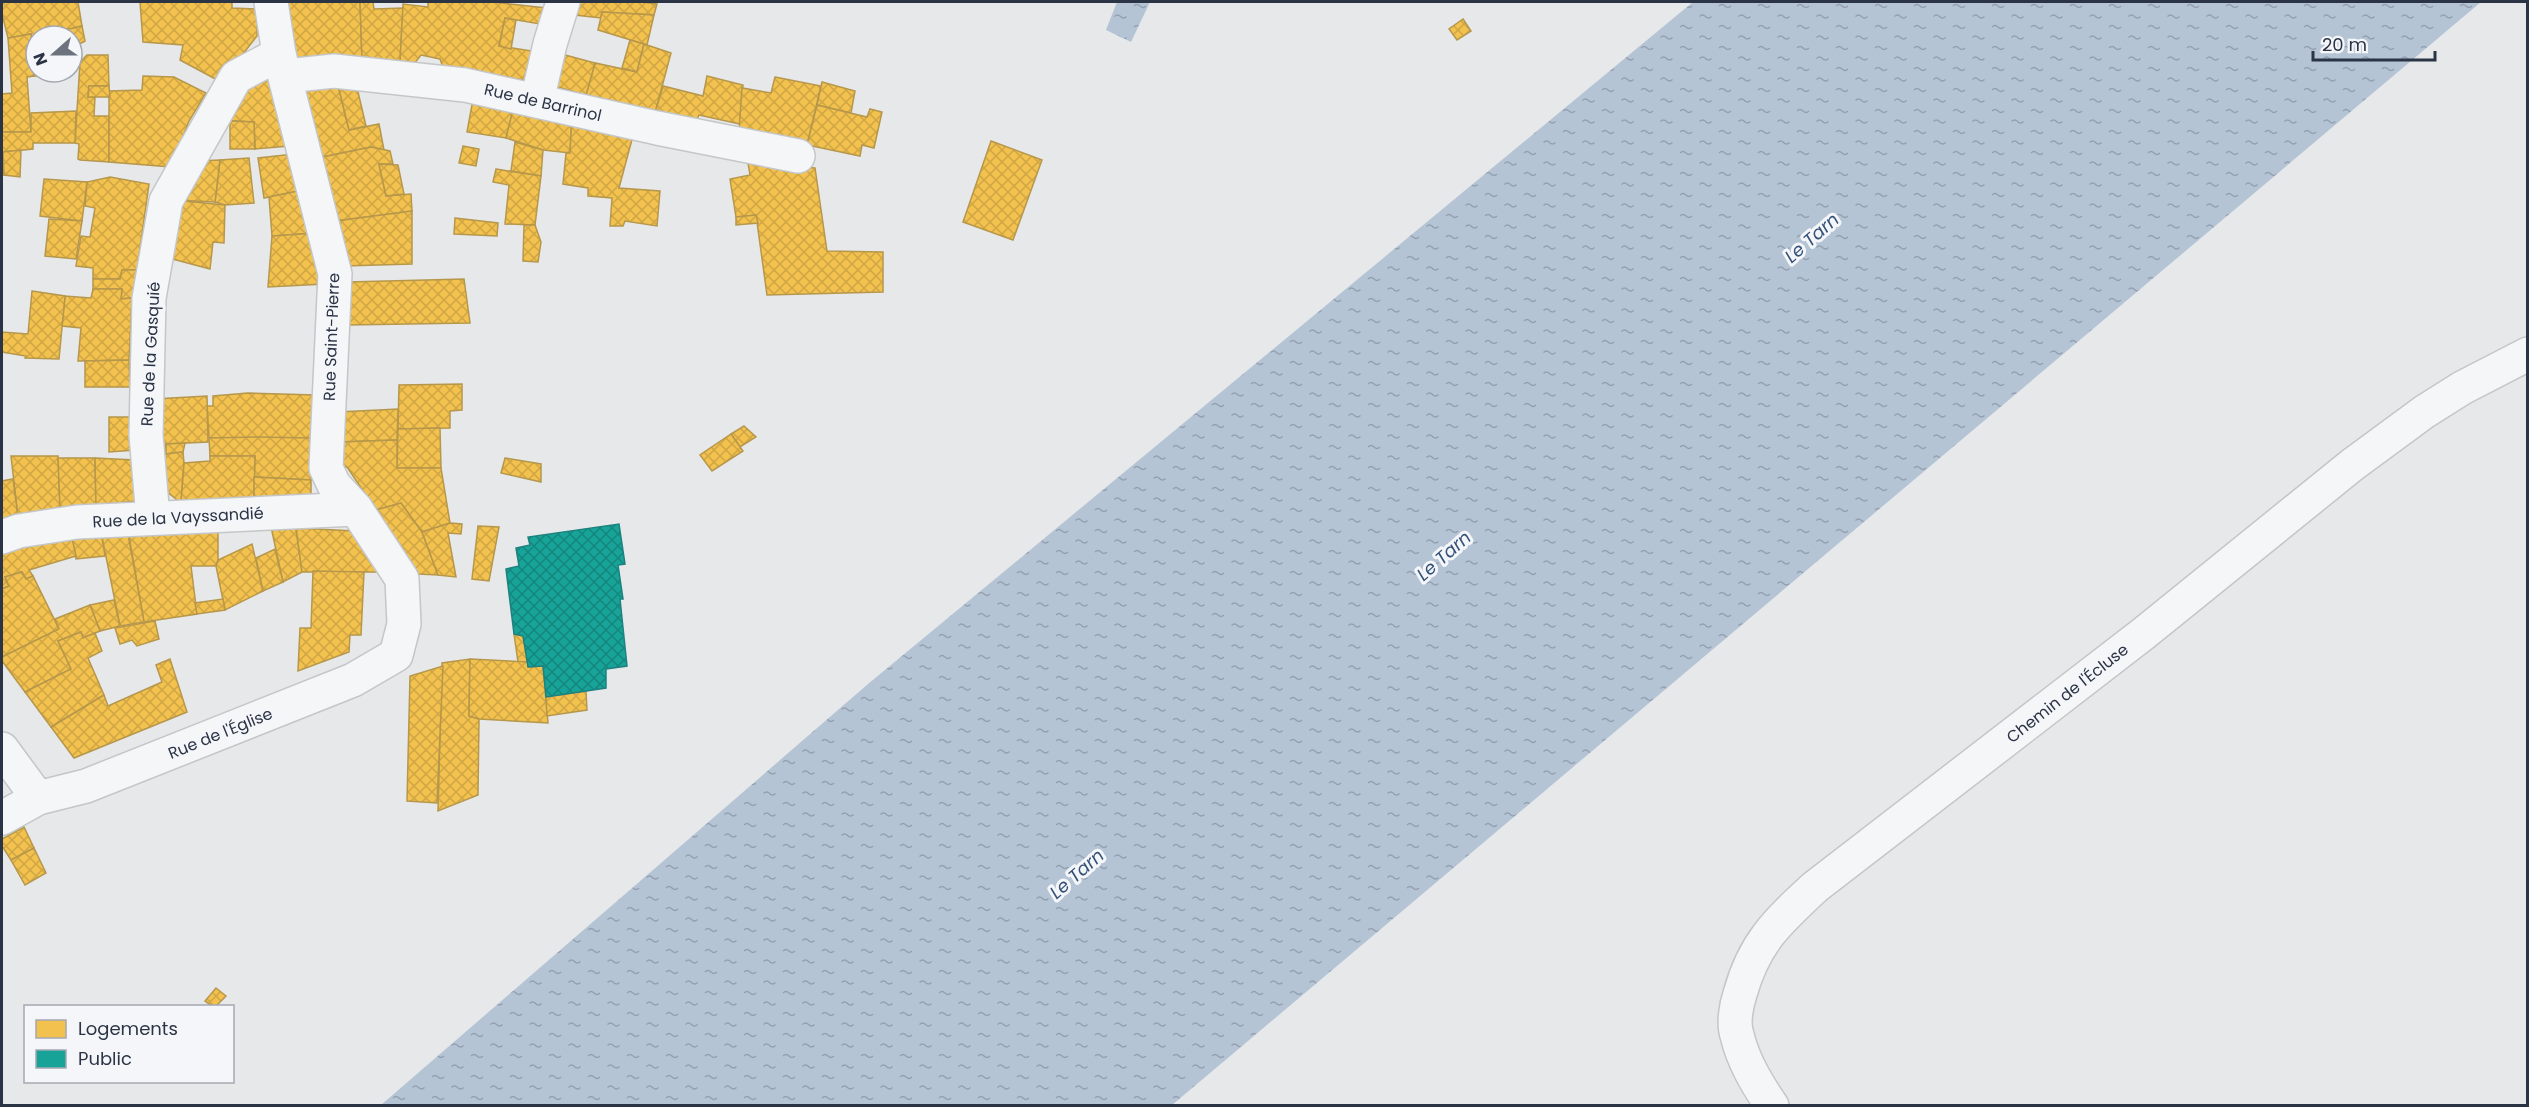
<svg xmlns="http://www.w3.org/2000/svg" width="2529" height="1107" viewBox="0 0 2529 1107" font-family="Poppins,sans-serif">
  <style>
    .water { fill: url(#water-ripples) }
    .homes { fill: url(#homes-cross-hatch); stroke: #b6974b; stroke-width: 1.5 }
    .public { fill: url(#public-cross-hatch); stroke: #1d827f; stroke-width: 1.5 }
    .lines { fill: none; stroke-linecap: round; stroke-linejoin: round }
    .minor-casing { stroke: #c4c6c8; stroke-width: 36 }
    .minor { stroke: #f5f6f7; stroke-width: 33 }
    .labels { text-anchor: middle; stroke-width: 6; stroke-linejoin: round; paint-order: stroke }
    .street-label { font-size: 16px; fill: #2b3445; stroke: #f4f6f9 }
    .water-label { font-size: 18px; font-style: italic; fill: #34527a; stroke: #f4f6f9 }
  </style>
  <defs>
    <pattern id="water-ripples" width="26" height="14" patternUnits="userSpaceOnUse" patternTransform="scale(1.5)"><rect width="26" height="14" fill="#b4c4d5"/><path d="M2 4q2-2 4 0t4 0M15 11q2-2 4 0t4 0" fill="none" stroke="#93a0af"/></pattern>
    <pattern id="homes-cross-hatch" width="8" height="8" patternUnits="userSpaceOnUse" patternTransform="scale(1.5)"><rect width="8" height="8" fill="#f2c14e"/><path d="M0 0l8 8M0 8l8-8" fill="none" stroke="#d0a645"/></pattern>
    <pattern id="public-cross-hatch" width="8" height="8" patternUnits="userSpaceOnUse" patternTransform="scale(1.5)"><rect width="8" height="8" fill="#17a398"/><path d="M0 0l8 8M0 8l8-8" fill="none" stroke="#15867e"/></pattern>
  </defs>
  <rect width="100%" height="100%" fill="#e6e8ea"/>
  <g class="water">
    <path d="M1117,2H1150L1131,42L1106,30Z"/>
    <path d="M1693,2H2481L1172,1105H381L868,684Z"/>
  </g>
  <g class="homes">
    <path d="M2,2H78L82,26L65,30V36H36V72H64V76H34L31,34L8,38L2,14Z"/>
    <path d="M140,2H232V8L258,9L257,36L221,82L180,60L183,45L143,42Z"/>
    <path d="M279,2H360L362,60L291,61Z"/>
    <path d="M360,2H373L374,9L403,8L400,62L362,60Z"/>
    <path d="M428,2H493L546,8L540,24L505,18L499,46L532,51L524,80L443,67L440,59L421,55L414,64L400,62L403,4L428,7Z"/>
    <path d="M571,2H641L657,4L654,15L602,12L601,18L566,14Z"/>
    <path d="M602,12L654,15L647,45L598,30Z"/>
    <path d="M505,18L516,20L511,49L499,46Z"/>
    <path d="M1463,19L1471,31L1457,40L1449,29Z"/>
    <path d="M82,26L85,41L72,48V36H65V30Z"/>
    <path d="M31,34L34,76L27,77L31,132H2V94L12,93L8,38Z"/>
    <path d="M630,40L644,44L637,72L622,68Z"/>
    <path d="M644,44L671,53L655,113L586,95L595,63L637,72Z"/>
    <path d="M554,52L595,63L586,95L554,86Z"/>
    <path d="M87,55H108L109,86H89L88,97H95L94,116H109V162L80,160L78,159L79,144L75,143L80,62Z"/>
    <path d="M249,70L273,71L289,146L255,149L254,122L218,120Z"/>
    <path d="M143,76L174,77L206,93L189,121L171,167L109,162V91L142,90Z"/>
    <path d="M707,76L743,85L740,124L699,115L696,122L655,113L663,86L703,96Z"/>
    <path d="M336,77L349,130L379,124L384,150L371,147L318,158L295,79Z"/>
    <path d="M336,77L355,79L366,126L349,130Z"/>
    <path d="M775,77L821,86L807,145L739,131L742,88L771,93Z"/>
    <path d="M822,82L855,91L851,113L817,105Z"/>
    <path d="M89,86H109L110,97H88Z"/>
    <path d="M474,94L515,102L506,138L467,132Z"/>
    <path d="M515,102L572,116L570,153L543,150L506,138Z"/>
    <path d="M817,105L867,117L870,109L882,112L874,148L862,145L860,156L807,145Z"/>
    <path d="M76,111L75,143H33V149L3,152L4,175H2V132H31V113Z"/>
    <path d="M572,116L634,132L619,188L660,191L657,226L625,221L623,226H610L612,198L588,196V188L563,184L566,153H570Z"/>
    <path d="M230,121L254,122L255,149H230Z"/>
    <path d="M991,141L1042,160L1013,240L963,222Z"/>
    <path d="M515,142L543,150L541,176L511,171Z"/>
    <path d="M463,146L479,149L476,166L459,163Z"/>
    <path d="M371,147L390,151L393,164H379L386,196L411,194L412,211L336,221L318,158Z"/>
    <path d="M21,150L20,177L4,175L3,152Z"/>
    <path d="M294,154L303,190L264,198L258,158Z"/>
    <path d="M249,158L254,203L225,205L215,202L220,160Z"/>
    <path d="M220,160L215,202L174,200L195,161Z"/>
    <path d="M748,163L815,168L827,251L883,252V292L767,295L756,215L736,217L730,179L750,175Z"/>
    <path d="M379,164L398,165L404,194L386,196Z"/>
    <path d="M496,169L541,176L535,225L505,224L509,185L493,182Z"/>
    <path d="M110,177L149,184L137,270H122L120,279H93V268L76,266L81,236L90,237L95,208L85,206L87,182Z"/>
    <path d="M44,179L87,182L82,221L40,216Z"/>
    <path d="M303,190L315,233L272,236L269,197Z"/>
    <path d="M174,200L225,205L224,243L213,242L210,269L161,256Z"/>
    <path d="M412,211V264L344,266L336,221Z"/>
    <path d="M756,215L758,223L736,225V217Z"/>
    <path d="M455,218L498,223L497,236L454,234Z"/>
    <path d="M49,219L82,221L76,259L45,256Z"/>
    <path d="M524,225H535L541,242L538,262L523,261Z"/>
    <path d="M315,233L324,284L268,287L272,236Z"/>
    <path d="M122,270H137L132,298L121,299L122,289H93V279H120Z"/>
    <path d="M464,279L470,323L346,325L348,282Z"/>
    <path d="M93,289H122L121,299L132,298L129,360L78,361L81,328L62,326L65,296L91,298Z"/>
    <path d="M32,291L65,296L59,359L25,358L26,356L2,352V332L28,334Z"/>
    <path d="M129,360L130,387H85V361Z"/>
    <path d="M462,384V410L450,411V428L398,429L399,385Z"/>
    <path d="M248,393L315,395L313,438H209L207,406H213V396Z"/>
    <path d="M207,396L208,442L166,444V454L157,455L154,399Z"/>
    <path d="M398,409L397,440L339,442L338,412Z"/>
    <path d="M109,417H132L135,450L109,452Z"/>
    <path d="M744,426L756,437L740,447L731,434Z"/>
    <path d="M440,428L441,468H397L398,429Z"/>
    <path d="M731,434L743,451L712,471L700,455Z"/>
    <path d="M256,437L313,438L311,480L254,477L255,456H210L209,438Z"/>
    <path d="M397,440V468H441L450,523L422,532L401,503L376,510L347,467L338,466L339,442Z"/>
    <path d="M185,443L183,452L166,454V444Z"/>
    <path d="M183,452L184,463L181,503L157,484V455Z"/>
    <path d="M11,456H58L60,508L18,517Z"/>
    <path d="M210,456H255L254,505L181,503L184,463L210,461Z"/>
    <path d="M58,458H95L96,505L60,508Z"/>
    <path d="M95,458L135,460L136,501L96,505Z"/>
    <path d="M505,458L541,464V482L501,473Z"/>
    <path d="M254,477L311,480V506L254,505Z"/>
    <path d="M13,479L18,517L2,521V481Z"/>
    <path d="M401,503L422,532L438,575L418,574L376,510Z"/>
    <path d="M450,523L462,524L461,534L448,533L456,577L438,575L422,532Z"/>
    <path d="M218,524V560L216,566H191L197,614L144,622L127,525Z"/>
    <path d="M478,526L499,527L489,581L472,579Z"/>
    <path d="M271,527L296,528L302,572L283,582Z"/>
    <path d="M296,528L355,531L381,572H302Z"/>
    <path d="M70,529L102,537L105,556L76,559Z"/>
    <path d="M70,529L76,556L29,570L33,576L26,579L22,572L5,577L9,586L2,589V545Z"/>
    <path d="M128,534L144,622L120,626L102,537Z"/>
    <path d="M252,544L263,591L225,610L216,566L218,560Z"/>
    <path d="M275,549L283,582L263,591L256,558Z"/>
    <path d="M313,571L364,572L361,635H350L349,652L298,671L300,628H311Z"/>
    <path d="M22,572L26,579L33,576L59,629L2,657V589L9,586L5,577Z"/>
    <path d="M223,599L225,610L197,614L195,603Z"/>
    <path d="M114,600L120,626L100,631L90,605Z"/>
    <path d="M90,605L100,631L83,638L81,632L58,641L71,669L25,692L2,661V657L59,629L55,619Z"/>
    <path d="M155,621L159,639L137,646L132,640L120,644L115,628Z"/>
    <path d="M81,632L83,638L95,633L102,651L88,658L104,695L51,727L25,692L71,669L58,641Z"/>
    <path d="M514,634L523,636L528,662H518Z"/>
    <path d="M170,659L187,712L74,758L51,727L104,695L108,706L162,682L156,665Z"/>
    <path d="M470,659L469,716L479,719L478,795L438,811L442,663Z"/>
    <path d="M470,659L528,662V667L543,666L548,723L479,719L469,716Z"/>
    <path d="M443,666L437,803L407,801L410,676Z"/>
    <path d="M586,691L587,710L547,716L546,697Z"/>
    <path d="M24,827L34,848L11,860L2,846V839Z"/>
    <path d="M34,848L46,873L25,885L11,860Z"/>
    <path d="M216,988L226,996L216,1006H212L205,1001Z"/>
  </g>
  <path class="public" d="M619,524L625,564L618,565L623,599H620L627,666L606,669V688L546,697L543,666L528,667L523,636L514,634L506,569L519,566L516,548L530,545L528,537Z"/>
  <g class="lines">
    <defs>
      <g id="minor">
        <path d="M286,76L334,71L465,85L657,128L798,156"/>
        <path d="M537,101L550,44L563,2"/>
        <path d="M153,518L146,435L149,298L166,201L236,77L279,54"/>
        <path d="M2,537L19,531L77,522L356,509"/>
        <path d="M2,749L38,798"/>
        <path d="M2,818L38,798L86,786L353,680L396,655L404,624L402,579L356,509L334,485L326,468L335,274L279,54L271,2"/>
        <path d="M1772,1106C1757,1084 1743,1061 1737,1035C1733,1024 1736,1006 1740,994C1754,943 1777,922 1815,887L2143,634L2352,465L2424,412L2462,388L2528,354"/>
      </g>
    </defs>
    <use href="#minor" class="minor-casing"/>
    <use href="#minor" class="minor"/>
  </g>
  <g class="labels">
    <g class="street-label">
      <text transform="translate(543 102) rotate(13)" y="6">Rue de Barrinol</text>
      <text transform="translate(331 337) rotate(-88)" y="6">Rue Saint-Pierre</text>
      <text transform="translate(150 354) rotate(-87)" y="6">Rue de la Gasquié</text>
      <text transform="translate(178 517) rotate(-3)" y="6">Rue de la Vayssandié</text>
      <text transform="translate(2067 693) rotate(-38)" y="6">Chemin de l'Écluse</text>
      <text transform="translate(220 733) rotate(-22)" y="6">Rue de l'Église</text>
    </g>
    <g class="water-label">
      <text transform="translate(1812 238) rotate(-41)" y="6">Le Tarn</text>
      <text transform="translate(1444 556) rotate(-41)" y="6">Le Tarn</text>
      <text transform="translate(1077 874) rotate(-41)" y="6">Le Tarn</text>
    </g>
  </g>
  <rect width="2529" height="1107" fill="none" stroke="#2b3445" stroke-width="6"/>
  <rect x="24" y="1005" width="210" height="78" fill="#f4f6f9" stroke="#a4a8b1" stroke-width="1.5"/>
  <rect x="36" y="1020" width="30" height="18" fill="#f2c14e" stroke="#a4a8b1" stroke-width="1.5"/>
  <text x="78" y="1035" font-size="18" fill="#2b3445">Logements</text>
  <rect x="36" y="1050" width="30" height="18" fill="#17a398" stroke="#a4a8b1" stroke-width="1.5"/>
  <text x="78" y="1065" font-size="18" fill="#2b3445">Public</text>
  <g transform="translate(54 54) rotate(249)"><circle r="28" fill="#f4f6f9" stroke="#a4a8b1" stroke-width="1.5"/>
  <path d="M0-4.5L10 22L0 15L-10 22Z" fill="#6c737f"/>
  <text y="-9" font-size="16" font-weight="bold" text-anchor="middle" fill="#2b3445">N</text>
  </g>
  <path d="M2313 51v9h122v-9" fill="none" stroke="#2b3445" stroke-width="3"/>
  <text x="2322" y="51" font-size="18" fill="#2b3445" stroke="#f4f6f9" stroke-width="4.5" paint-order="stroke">20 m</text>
</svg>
